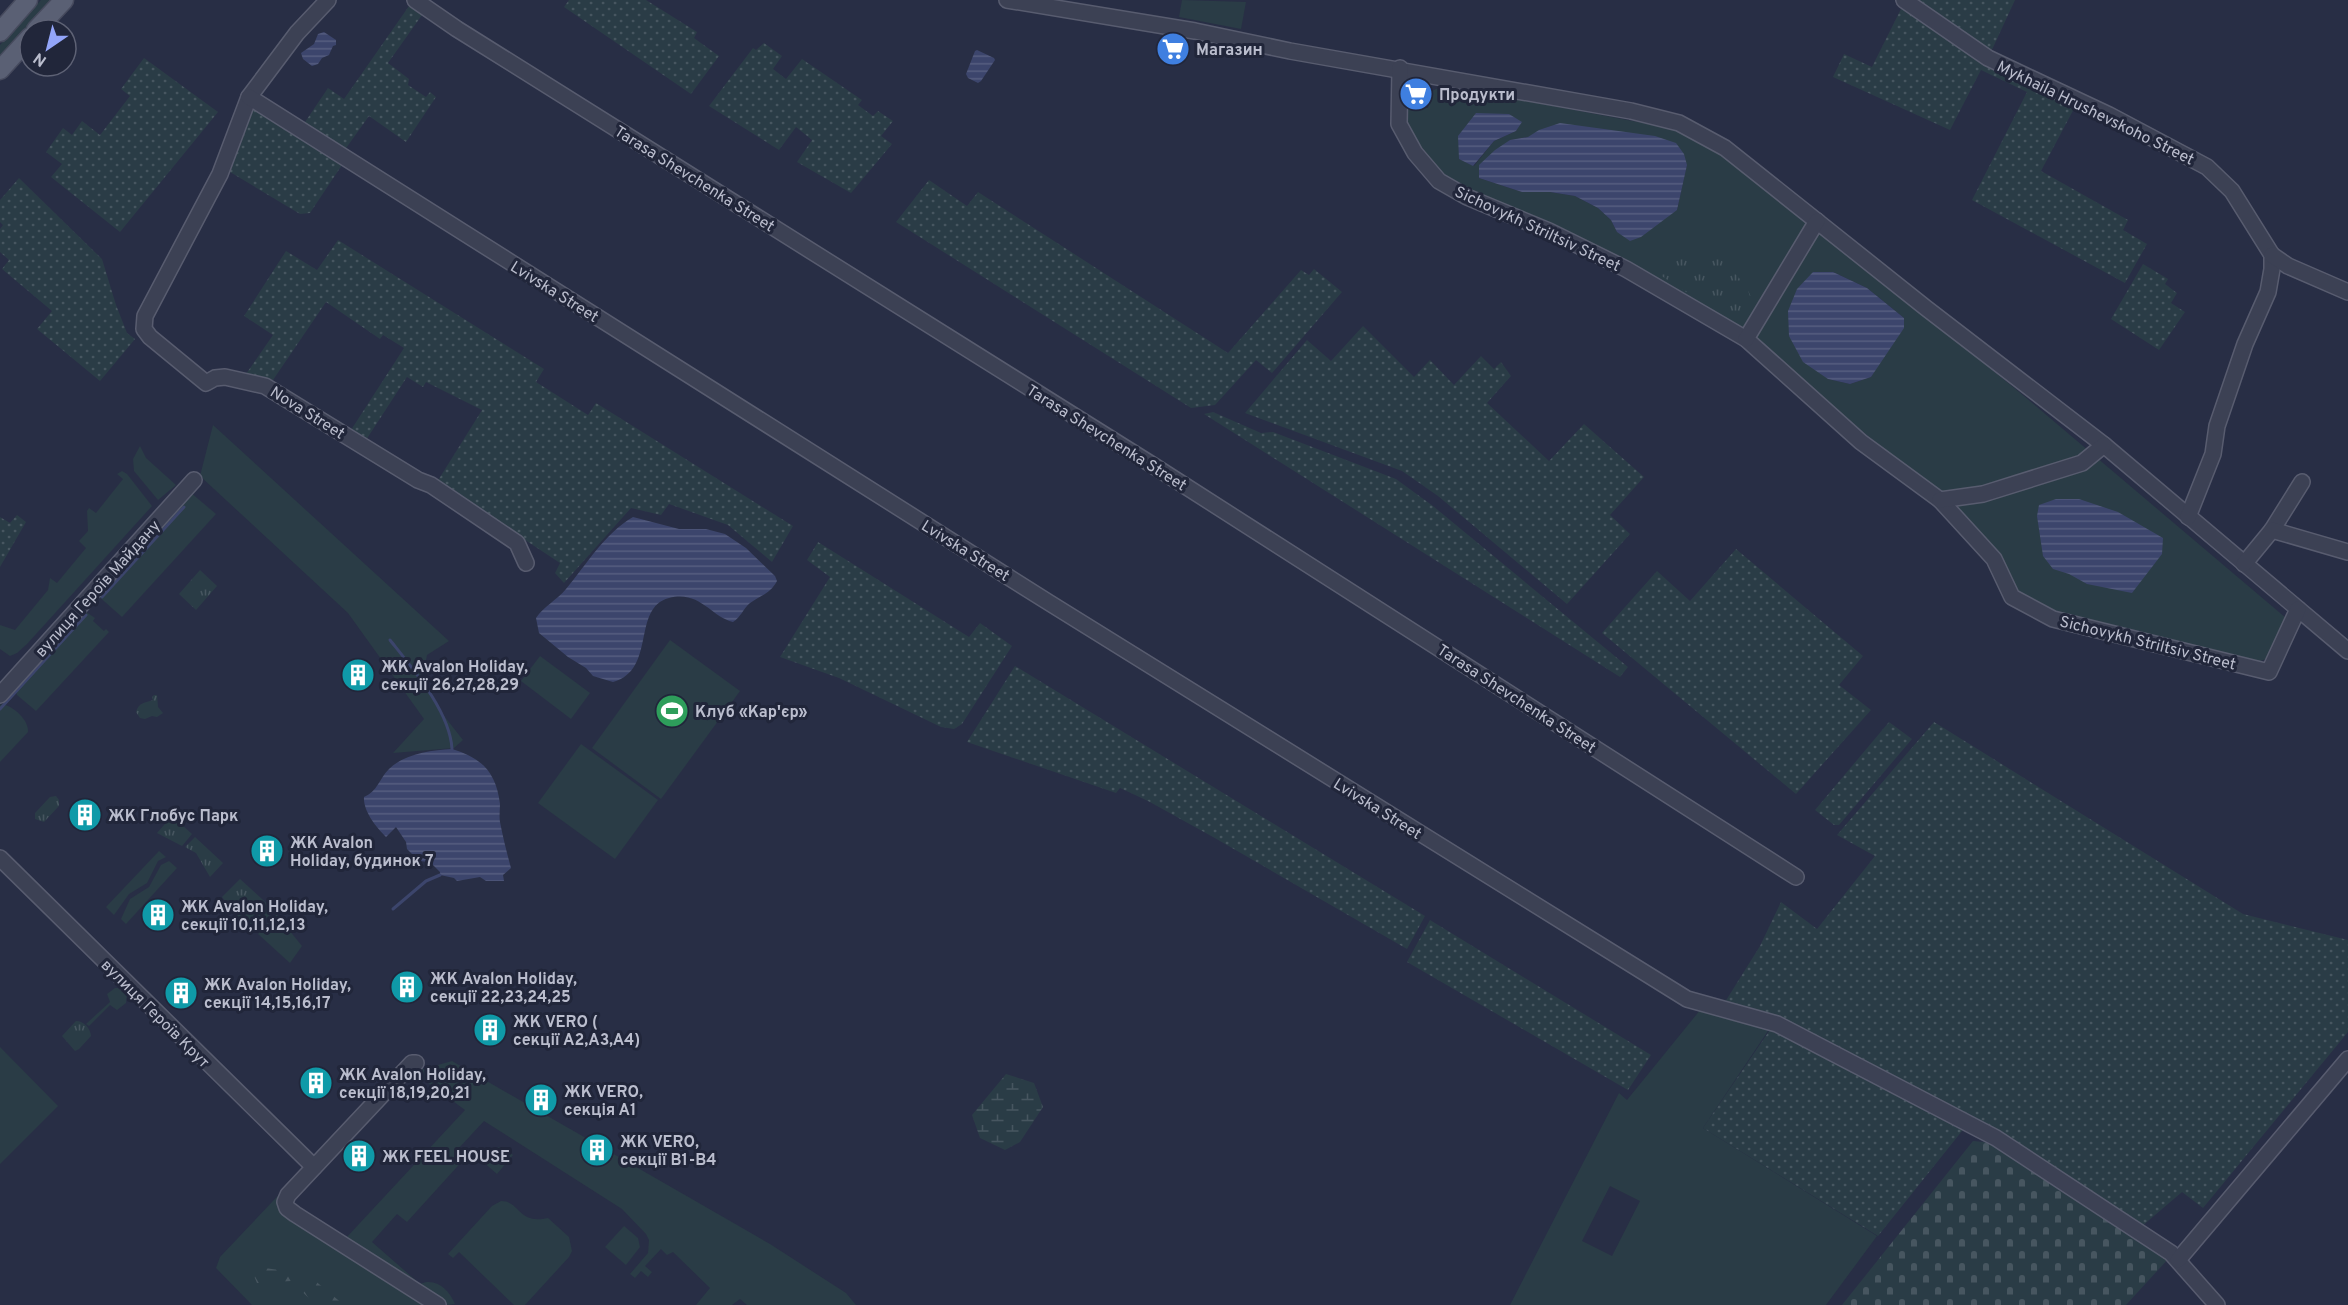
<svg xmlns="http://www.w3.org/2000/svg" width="2348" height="1305" viewBox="0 0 2348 1305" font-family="Overpass,sans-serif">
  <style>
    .grass { fill: #2a3c46; fill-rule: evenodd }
    .forest { fill: url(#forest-firs) }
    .wetland { fill: url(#wetland-marsh) }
    .cemetery { fill: url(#cemetery-stones) }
    .park { fill: url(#park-tufts) }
    .garden { fill: url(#garden-dots) }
    .water { fill: url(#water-rules) }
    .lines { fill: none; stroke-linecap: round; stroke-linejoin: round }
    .stream { stroke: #3c456c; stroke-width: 3 }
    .minor-casing { stroke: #585c6f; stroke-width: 18 }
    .major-casing { stroke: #464a5d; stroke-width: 21 }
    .minor { stroke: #3c4154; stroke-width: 15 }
    .major { stroke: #5a6074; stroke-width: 18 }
    .labels { text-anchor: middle; stroke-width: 6; stroke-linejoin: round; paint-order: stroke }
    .poi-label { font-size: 16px; font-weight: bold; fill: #babdcd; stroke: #21263a; text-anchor: start }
    .street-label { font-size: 16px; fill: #babdcd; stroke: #21263a }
  </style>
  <defs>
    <pattern id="forest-firs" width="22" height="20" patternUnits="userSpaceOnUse" patternTransform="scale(1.5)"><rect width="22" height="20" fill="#2a3c46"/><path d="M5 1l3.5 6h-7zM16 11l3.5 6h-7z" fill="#475660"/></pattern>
    <pattern id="wetland-marsh" width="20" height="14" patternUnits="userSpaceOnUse" patternTransform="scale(1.5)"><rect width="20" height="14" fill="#2a3c46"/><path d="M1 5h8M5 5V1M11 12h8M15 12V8" fill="none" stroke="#475660"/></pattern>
    <pattern id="cemetery-stones" width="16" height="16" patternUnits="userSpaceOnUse" patternTransform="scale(1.5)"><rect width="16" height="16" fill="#2a3c46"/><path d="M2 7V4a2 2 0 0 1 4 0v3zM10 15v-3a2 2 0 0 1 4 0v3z" fill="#475660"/></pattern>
    <pattern id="park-tufts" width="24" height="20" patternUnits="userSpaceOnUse" patternTransform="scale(1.5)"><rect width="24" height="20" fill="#2a3c46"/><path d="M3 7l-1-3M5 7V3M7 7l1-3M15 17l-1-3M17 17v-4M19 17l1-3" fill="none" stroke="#475660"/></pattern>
    <pattern id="garden-dots" width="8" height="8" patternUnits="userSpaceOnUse" patternTransform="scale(1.5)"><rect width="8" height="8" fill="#2a3c46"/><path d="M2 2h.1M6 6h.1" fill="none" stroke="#475660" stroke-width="1.8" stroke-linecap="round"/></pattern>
    <pattern id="water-rules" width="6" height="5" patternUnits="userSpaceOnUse" patternTransform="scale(1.5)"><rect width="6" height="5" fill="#3c456c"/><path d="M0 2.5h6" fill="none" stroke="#565e80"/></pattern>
  </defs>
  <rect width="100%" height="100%" fill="#282e45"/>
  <g class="grass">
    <path d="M41,0H51L0,56V45Z"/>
    <path d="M1182,0L1246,2L1241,29L1179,17Z"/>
    <path d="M1438,88L1495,95L1675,129L1722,154L1852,255L2024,396L2286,618L2266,659L2254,663L2049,612L2015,592L1937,493L1741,331L1459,186C1428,164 1407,143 1403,104L1428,108L1432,91ZM1521,123L1516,131L1494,141L1474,166L1459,159ZM1528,137L1687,164L1677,210L1617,232L1611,220L1598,208L1575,196L1550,192H1522L1479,178L1510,140ZM1833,272L1867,288L1904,318L1871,377L1850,384L1828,379Z"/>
    <path d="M213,425L449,641L427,655L422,680L441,712L463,740L454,748L393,753L424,719L348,613L200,476Z"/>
    <path d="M140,446L146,458L176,485L158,500L134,471L133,459Z"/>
    <path d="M122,471L127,474L152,506L27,644L17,653L10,656L0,649V625L15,630L48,590L50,578L57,583L86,548L79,541L88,531L87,511L89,508L96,513L123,479L117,474Z"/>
    <path d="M190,492L216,514L122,617L96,594Z"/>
    <path d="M83,610L95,618L93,621L104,631L106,629L109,632L36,711L17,695L15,689Z"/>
    <path d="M670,640L740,691L661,799L592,748Z"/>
    <path d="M540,656L590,693L571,719L521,681Z"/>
    <path d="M2,704C13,706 29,720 28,732L0,762V705Z"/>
    <path d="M581,744L658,800L615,859L538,803Z"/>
    <path d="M159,851L166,857L158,861L147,883L129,894L114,915L106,907Z"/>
    <path d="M169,861L177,868L126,924L121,919L130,899L149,887L161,865Z"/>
    <path d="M276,914L302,946L290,963L258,934Z"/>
    <path d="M115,988H118L127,996L126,1003L117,1010L110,1005L89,1026L86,1024L110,1002L107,994Z"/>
    <path d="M1701,1009L1770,1028L1703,1128L1877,1236L1826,1305H1510L1619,1093L1627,1100ZM1610,1186L1640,1201L1612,1256L1582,1241Z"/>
    <path d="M0,1047L58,1106L0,1164Z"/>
    <path d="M452,1061L770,1244L846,1293L856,1305H747L740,1299L732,1305H696L710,1288L673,1252L667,1255L661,1249L645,1266L652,1272L648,1277L641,1271L635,1278L630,1274L648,1253L649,1240L646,1234L622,1209L484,1121L458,1149L466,1157L407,1222L397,1214L372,1242L420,1284C435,1277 449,1289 455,1304L445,1305L346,1238L465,1110L413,1072Z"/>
    <path d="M499,1147L505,1148L513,1155L497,1174L482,1161L491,1150Z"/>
    <path d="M307,1165L283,1198L425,1305H252L216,1268L220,1257Z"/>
    <path d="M501,1201C520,1201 518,1225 548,1218L569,1237L572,1251L569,1257L525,1305H514L459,1252L453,1258L448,1254L492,1206Z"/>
    <path d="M624,1226L638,1238L640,1247L626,1265L605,1247Z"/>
  </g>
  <path class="forest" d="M250,1266L307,1274L344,1305H316L291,1281L257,1283Z"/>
  <path class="wetland" d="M1006,1074L1034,1083L1043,1107L1020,1142L1005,1150L980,1138L972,1115Z"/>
  <path class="cemetery" d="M1973,1141L1994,1143L2169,1258L2126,1305H1842Z"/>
  <g class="park">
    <path d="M1701,252C1719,251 1750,286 1753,303C1754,313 1747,321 1742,328L1660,275L1678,260Z"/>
    <path d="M200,570L217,586L196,610L179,594Z"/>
    <path d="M154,695H157L158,707L163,713L157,717L152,716L145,719L140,718L136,712C139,702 145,703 153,700L152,697Z"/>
    <path d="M56,796L59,800V806L44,822L35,819V813L50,797Z"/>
    <path d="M172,816L192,834L182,846L157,833Z"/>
    <path d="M195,837L223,863L210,877L196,853L185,847Z"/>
    <path d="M240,879L274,910L254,932L236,915L222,897Z"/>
    <path d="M76,1021C84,1021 90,1028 91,1036L79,1049L75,1051L62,1036Z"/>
  </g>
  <g class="garden">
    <path d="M569,0H646L697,32L694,38L719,56L691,94L564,7Z"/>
    <path d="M1914,0H2015L1990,54Z"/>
    <path d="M1904,3L2077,103L2041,171L2128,220L2123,230L2147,244L2125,283L1972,200L2027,92L1981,70L1950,130L1833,77L1844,54L1872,67Z"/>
    <path d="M409,6L422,15L388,63L409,79L408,85L426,97L430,92L436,97L406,142L369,116L344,151L303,125L328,88L344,99Z"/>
    <path d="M764,43L782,56L773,69L786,79L802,59L862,100L858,105L873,116L878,111L893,121L881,136L892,144L851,193L797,162L812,140L796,127L779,150L709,106L753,48L756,50Z"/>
    <path d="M144,58L218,112L120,232L51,177L62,164L46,152L63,128L72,135L82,121L100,135L130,96L121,89Z"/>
    <path d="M255,108L342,165L310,213L300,214L230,172L249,114L252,109Z"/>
    <path d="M19,178L102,259L116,305L127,333L135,339L100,381L37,329L52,311L2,269L9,260L0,252V229L3,225L0,222V200Z"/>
    <path d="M929,180L967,206L978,192L1228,353L1301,270L1309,275L1314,269L1342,292L1272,373L1256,360L1215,405L1191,408L896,222Z"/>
    <path d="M338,240L544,369L536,382L588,415L596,403L793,526L772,562L728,525L669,504L661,515L631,508L564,583L555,573L560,563L437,482L482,410L426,382L423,387L407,377L366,440L351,430L404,348L383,335L380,339L326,302L273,380L246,374L273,335L244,316L286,251L317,270Z"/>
    <path d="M2143,264L2168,279L2165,284L2177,293L2171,303L2185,312L2159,350L2111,319Z"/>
    <path d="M1363,326L1414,377L1430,360L1454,385L1481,356L1494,369L1501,362L1511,376L1487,403L1549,461L1584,424L1644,477L1610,515L1630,534L1567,604L1438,496L1402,471L1245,413L1307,340L1331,361Z"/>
    <path d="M1213,412L1261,433L1273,432L1396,479L1433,506L1628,667L1620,677L1204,414Z"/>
    <path d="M17,515L26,522L0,567V517L10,523Z"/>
    <path d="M818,542L969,637L980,623L1012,646L962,724L954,729L941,727L839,678L780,657L830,577L807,560Z"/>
    <path d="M1736,549L1863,656L1839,685L1871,710L1796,794L1602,633L1657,571L1690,601Z"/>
    <path d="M1015,666L1425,916L1407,949L1213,837L1148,801L1120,788L1116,793L967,742Z"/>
    <path d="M1889,722L1912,739L1839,825H1834L1815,810Z"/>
    <path d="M1934,722L2243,914L2348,940V1032L2203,1208L2182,1192L2141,1227L1988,1124L1970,1121L1878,1236L1703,1128L1778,1018L1725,1002L1760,946L1781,902L1817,929L1875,856L1837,835Z"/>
    <path d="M1430,920L1651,1055L1628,1090L1407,962Z"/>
  </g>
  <g class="water">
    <path d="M324,32L336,40V45L333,46L329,55L322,58L318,64L312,66L303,59L301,53L314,44L318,34Z"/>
    <path d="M977,50L994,58L995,60L981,81L978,83L968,78L966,74L975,51Z"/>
    <path d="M1476,113L1509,114L1522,122L1516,131L1494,141L1473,166L1459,159L1458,136Z"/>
    <path d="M1560,123L1655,136L1676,143L1684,154L1687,165L1677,210L1641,237L1630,241L1617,232L1611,220L1598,208L1575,196L1550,192H1522L1479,178V165L1495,150L1510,140L1528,137L1539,130Z"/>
    <path d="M1813,272H1833L1867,288L1904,318V328L1871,377L1850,384L1828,379L1803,362L1789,336L1788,311L1797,289Z"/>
    <path d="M2056,499H2079L2118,512L2163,538L2162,554L2132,593L2087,584L2069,574L2053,569L2043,556L2037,516L2039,505Z"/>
    <path d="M633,517L679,529H706L725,534L746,548L775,576L777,581C771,593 760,596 750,603C743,609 741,617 733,622C711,617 700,590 669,598C631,608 657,670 613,682L593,676L586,668L568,657L539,633L536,618C544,606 557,600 566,589C587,564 604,534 633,517Z"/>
    <path d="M452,749C482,758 496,772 500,804C500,810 499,816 500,822C503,838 507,853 511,868L503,875L504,881H486L480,877L457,881L454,878L440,875V872L430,862L419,861L407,849L406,842L396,827L386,837C376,827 363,811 364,797C378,791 379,779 389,769C404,754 431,750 452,749Z"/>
  </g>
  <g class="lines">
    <g class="stream">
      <path d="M102,597L184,507"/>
      <path d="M390,640C413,669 450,712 452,749"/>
      <path d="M0,709L86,615"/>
      <path d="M393,909L426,881L440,875"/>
    </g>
    <defs>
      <g id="minor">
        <path d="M328,0L297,33L249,97L220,174L145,316L144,329L150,337L206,383L215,378L225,377L265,386L418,480L431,485L517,543L526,563"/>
        <path d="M415,0L457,29L1154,466L1796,877"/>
        <path d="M1007,0L1195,31L1290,51L1631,111L1679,123L1725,148L1926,308L2104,445L2348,651"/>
        <path d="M1904,0L1988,58L2109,115L2207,167L2232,191L2272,255V269L2268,292L2245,344L2217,426L2213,454L2188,517"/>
        <path d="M1400,68L1399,124L1415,153L1439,181L1467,197L1549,231L1626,269L1746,339L1861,442L1940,500L1994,559L2012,597L2053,619L2269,672L2298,609"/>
        <path d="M249,97L1048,602L1687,999L1777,1024L1996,1138L2171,1253L2217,1305"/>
        <path d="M2272,255L2288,266L2348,292"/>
        <path d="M1746,339L1817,221"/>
        <path d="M1940,500L1983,494L2082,463L2104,445"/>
        <path d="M2272,530L2302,482"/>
        <path d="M2244,564L2272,530L2348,552"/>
        <path d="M0,695L194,480"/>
        <path d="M0,858L314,1167"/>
        <path d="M416,1063H412L288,1195L285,1202L287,1208L295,1214L438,1305"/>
        <path d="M2178,1260L2348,1059"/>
      </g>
      <g id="major">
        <path d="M36,30L64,0"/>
        <path d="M0,32L28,0"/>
        <path d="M0,70L30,37"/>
      </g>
    </defs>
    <use href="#minor" class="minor-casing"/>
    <use href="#major" class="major-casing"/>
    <use href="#minor" class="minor"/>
    <use href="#major" class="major"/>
  </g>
  <defs>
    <symbol id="supermarket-disc" viewBox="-11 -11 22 22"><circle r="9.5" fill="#3f7fe0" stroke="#21263a"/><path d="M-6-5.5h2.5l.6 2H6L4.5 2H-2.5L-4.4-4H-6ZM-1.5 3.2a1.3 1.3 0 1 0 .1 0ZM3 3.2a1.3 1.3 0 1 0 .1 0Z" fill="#fff"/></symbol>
    <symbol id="building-disc" viewBox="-11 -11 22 22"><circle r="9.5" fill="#0f9aa8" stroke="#21263a"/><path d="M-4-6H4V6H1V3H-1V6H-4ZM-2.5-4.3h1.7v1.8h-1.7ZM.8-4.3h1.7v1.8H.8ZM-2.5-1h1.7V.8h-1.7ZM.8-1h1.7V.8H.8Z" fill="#fff"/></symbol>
    <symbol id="stadium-disc" viewBox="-11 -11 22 22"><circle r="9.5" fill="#2e9e5b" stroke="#21263a"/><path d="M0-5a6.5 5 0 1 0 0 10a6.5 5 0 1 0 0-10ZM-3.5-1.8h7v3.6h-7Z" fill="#fff"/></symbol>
  </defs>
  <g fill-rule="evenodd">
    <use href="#supermarket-disc" x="1154" y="30" width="38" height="38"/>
    <use href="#supermarket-disc" x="1397" y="75" width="38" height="38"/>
    <use href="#building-disc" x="339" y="656" width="38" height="38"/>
    <use href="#stadium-disc" x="653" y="692" width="38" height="38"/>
    <use href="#building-disc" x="66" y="796" width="38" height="38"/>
    <use href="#building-disc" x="248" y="832" width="38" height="38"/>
    <use href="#building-disc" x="139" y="896" width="38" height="38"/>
    <use href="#building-disc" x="388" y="968" width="38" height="38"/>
    <use href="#building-disc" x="162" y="974" width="38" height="38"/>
    <use href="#building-disc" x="471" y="1011" width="38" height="38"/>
    <use href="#building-disc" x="297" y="1064" width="38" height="38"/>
    <use href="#building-disc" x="522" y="1081" width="38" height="38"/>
    <use href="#building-disc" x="578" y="1131" width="38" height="38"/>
    <use href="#building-disc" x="340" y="1137" width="38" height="38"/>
  </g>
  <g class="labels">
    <g class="poi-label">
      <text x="1196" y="55">Магазин</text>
      <text x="1439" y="100">Продукти</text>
      <text x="381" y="672">ЖК Avalon Holiday,<tspan x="381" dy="18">секції 26,27,28,29</tspan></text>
      <text x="695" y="717">Клуб «Кар'єр»</text>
      <text x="108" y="821">ЖК Глобус Парк</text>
      <text x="290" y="848">ЖК Avalon<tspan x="290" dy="18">Holiday, будинок 7</tspan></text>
      <text x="181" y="912">ЖК Avalon Holiday,<tspan x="181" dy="18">секції 10,11,12,13</tspan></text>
      <text x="430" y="984">ЖК Avalon Holiday,<tspan x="430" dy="18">секції 22,23,24,25</tspan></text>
      <text x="204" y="990">ЖК Avalon Holiday,<tspan x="204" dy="18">секції 14,15,16,17</tspan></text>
      <text x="513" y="1027">ЖК VERO (<tspan x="513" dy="18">секції А2,А3,А4)</tspan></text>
      <text x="339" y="1080">ЖК Avalon Holiday,<tspan x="339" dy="18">секції 18,19,20,21</tspan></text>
      <text x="564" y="1097">ЖК VERO,<tspan x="564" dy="18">секція А1</tspan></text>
      <text x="620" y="1147">ЖК VERO,<tspan x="620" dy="18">секції В1-В4</tspan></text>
      <text x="382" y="1162">ЖК FEEL HOUSE</text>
    </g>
    <g class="street-label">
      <text transform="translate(2096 112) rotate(26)" y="6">Mykhaila Hrushevskoho Street</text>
      <text transform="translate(695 178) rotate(32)" y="6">Tarasa Shevchenka Street</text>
      <text transform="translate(1538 228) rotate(25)" y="6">Sichovykh Striltsiv Street</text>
      <text transform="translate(555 291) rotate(32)" y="6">Lvivska Street</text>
      <text transform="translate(308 412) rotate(32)" y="6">Nova Street</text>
      <text transform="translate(1107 437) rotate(32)" y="6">Tarasa Shevchenka Street</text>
      <text transform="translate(966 550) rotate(32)" y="6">Lvivska Street</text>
      <text transform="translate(97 588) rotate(-48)" y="6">вулиця Героїв Майдану</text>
      <text transform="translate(2148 642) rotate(14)" y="6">Sichovykh Striltsiv Street</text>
      <text transform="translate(1517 698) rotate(33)" y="6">Tarasa Shevchenka Street</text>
      <text transform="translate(1378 808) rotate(32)" y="6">Lvivska Street</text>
      <text transform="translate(156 1013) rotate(45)" y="6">вулиця Героїв Крут</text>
    </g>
  </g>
  <g transform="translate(48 48) rotate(215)"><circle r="28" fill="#21263a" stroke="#5e6275" stroke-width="1.5"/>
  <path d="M0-4.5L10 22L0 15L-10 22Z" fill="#93a5f9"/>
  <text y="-9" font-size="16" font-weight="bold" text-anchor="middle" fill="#babdcd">N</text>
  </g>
</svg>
